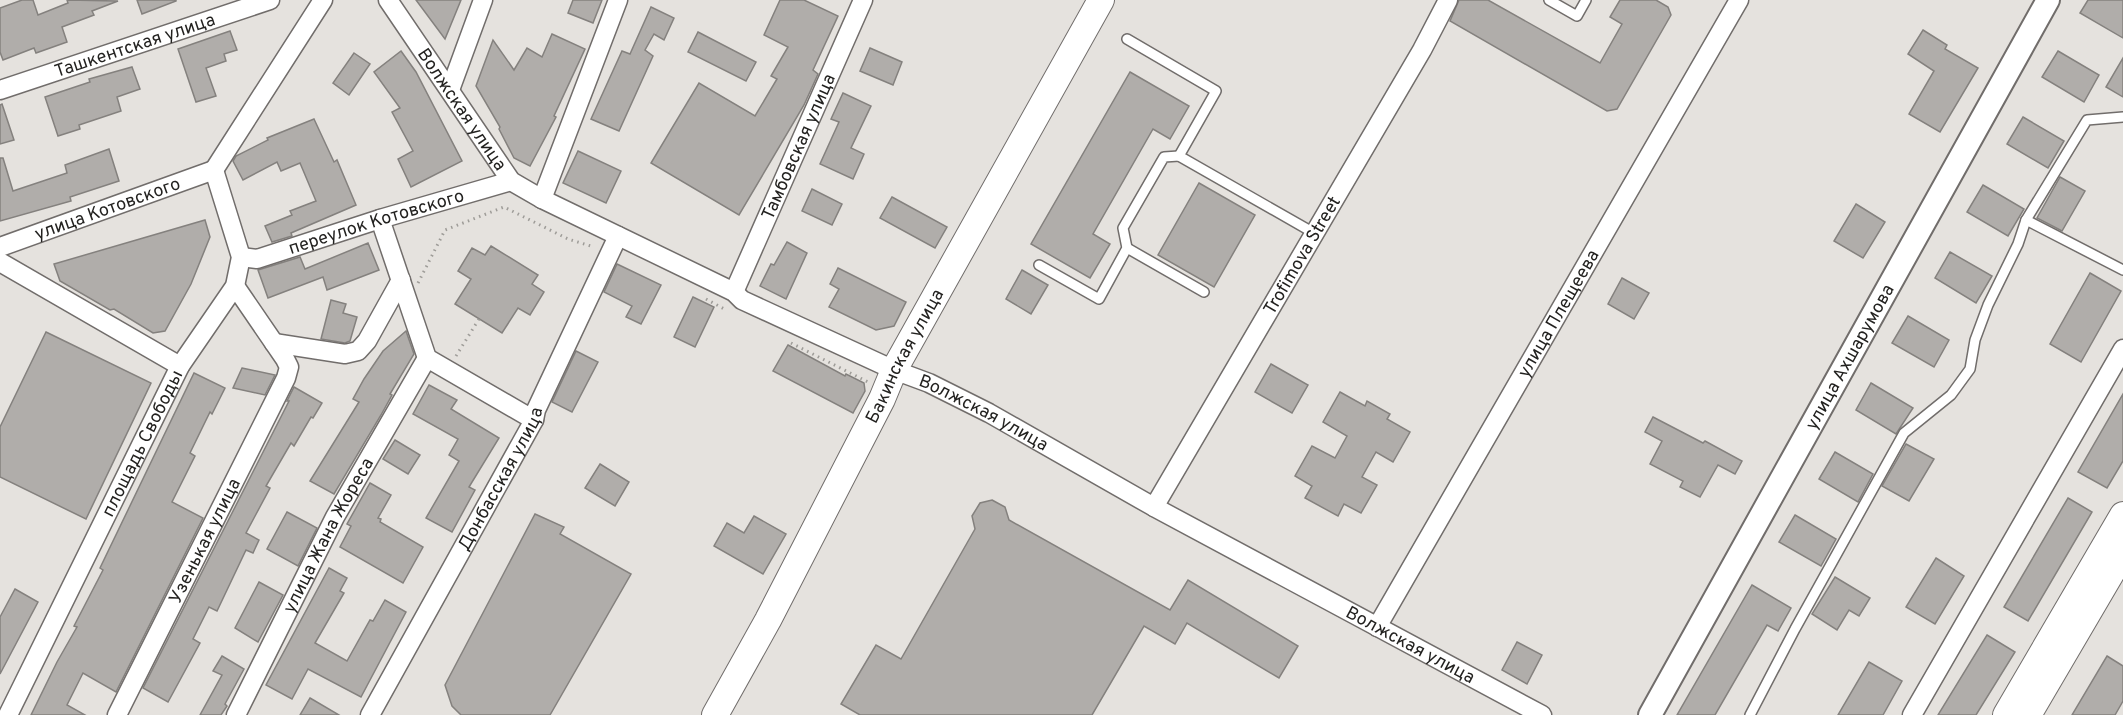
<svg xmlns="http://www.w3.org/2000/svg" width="2123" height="715" viewBox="0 0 2123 715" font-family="Overpass,sans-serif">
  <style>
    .building { fill: #b0adaa; stroke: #84817e; stroke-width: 1.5 }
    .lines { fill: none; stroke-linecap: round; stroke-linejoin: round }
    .service-casing { stroke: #716d6b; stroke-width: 12 }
    .minor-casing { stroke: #716d6b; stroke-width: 21 }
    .tertiary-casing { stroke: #716d6b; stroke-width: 26 }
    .secondary-casing { stroke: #716d6b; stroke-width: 28 }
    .path { stroke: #9e9c98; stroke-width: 3; stroke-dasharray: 1.5 4.5; stroke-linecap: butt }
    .service { stroke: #fff; stroke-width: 9 }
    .minor { stroke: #fff; stroke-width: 18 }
    .tertiary { stroke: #fff; stroke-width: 22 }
    .secondary { stroke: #fff; stroke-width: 26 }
    .labels { text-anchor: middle; stroke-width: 6; stroke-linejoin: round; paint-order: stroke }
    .street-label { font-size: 18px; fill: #232220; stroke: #f2efeb }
  </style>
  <rect width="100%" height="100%" fill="#e5e2de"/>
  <g class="building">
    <path d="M22,0H33L38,15L68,3L67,0L118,1L92,11L94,15L62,27L67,42L36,53L34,48L3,60L0,52V8Z"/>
    <path d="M137,0H176V1L142,14Z"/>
    <path d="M416,0H461L445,39Z"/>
    <path d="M573,0H602L593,23L568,13Z"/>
    <path d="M780,0H804L838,16L813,70L818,74L804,105L739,215L651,163L699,83L755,116L777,79L771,76L788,47L764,35Z"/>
    <path d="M1459,0H1488L1600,63L1622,24L1610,17L1620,0H1656L1668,7L1671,15L1617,109L1607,111L1450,21Z"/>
    <path d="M2088,0H2123V38L2080,13Z"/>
    <path d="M651,7L674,18L664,40L654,34L645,50L653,56L619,131L591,119L622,51L630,54Z"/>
    <path d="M1923,30L1947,45L1945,49L1978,68L1940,132L1909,114L1934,71L1908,54Z"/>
    <path d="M230,31L237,50L224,54L226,61L206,68L216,96L196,102L178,49Z"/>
    <path d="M698,32L756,62L746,81L688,52Z"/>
    <path d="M552,34L585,49L554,116L556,117L530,166L514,158L499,129L500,127L476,86L493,40L514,70L527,48L542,57Z"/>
    <path d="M870,48L902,62L893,85L860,71Z"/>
    <path d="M401,51L416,72L462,161L411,187L398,159L413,151L392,112L400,108L374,72Z"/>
    <path d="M2058,51L2099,75L2084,102L2042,77Z"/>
    <path d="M354,53L370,64L349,95L333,83Z"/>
    <path d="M2123,58V97L2106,87Z"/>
    <path d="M132,67L140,89L117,97L121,111L79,125L80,129L58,136L45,97L90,82L89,79Z"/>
    <path d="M1130,72L1189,106L1170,139L1153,129L1093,234L1110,244L1090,278L1031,244Z"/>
    <path d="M843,93L871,106L851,148L864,154L853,179L820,164L839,122L831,119Z"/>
    <path d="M2,104L14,140L0,144V105Z"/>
    <path d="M2023,117L2064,141L2048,168L2007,144Z"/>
    <path d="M314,119L334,162L337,160L356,205L291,233L292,236L272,242L265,226L292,215L290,211L316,201L300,163L281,171L277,162L243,180L233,161L236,156L268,140L267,138Z"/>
    <path d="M109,149L119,181L70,197L71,201L0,221V158H3L13,191L67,173L65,165Z"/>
    <path d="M578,151L621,171L606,203L563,183Z"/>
    <path d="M2060,177L2085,191L2062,231L2037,218Z"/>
    <path d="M1199,183L1255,215L1214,287L1158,255Z"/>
    <path d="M1983,185L2024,209L2008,236L1967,212Z"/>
    <path d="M812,189L842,204L832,225L802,211Z"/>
    <path d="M892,197L947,227L935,248L880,218Z"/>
    <path d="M1856,204L1885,222L1863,258L1834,241Z"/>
    <path d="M205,220L210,237L191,284L165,331L153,333L114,309L110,310L60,281L54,264Z"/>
    <path d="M787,242L807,253L786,299L760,286L771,264L774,265Z"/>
    <path d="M368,243L379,270L327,290L323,277L268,298L258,270L300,257L305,269Z"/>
    <path d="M491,246L538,275L532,284L544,292L530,315L518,308L502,333L455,304L471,279L458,271L472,248L485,255Z"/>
    <path d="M1950,252L1992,276L1976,303L1935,278Z"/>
    <path d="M617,264L661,285L641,324L626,317L632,306L604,292Z"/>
    <path d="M838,268L906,302L894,326L876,330L829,307L839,289L830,284Z"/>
    <path d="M1022,270L1048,285L1031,314L1006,299Z"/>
    <path d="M2090,273L2121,291L2081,362L2050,344Z"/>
    <path d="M1622,278L1649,293L1634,319L1608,304Z"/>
    <path d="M693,297L714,307L695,347L674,337Z"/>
    <path d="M331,300L346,304L343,313L357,317L350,341L345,343L321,339Z"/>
    <path d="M1908,316L1949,340L1934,367L1892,343Z"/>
    <path d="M406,331L414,354L390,394L392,395L381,415L334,494L310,481L359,402L353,399L364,379L383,351Z"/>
    <path d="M46,332L151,383L86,519L0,477V427Z"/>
    <path d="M788,345L845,376L846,374L864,383L865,391L853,413L773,371Z"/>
    <path d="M576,351L598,362L572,412L552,402Z"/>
    <path d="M1271,364L1308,385L1292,413L1255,392Z"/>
    <path d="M242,368L275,375L265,395L233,388Z"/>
    <path d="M194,373L225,388L212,414L210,412L190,453L195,456L172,502L203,518L116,692L83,673L67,705L85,715H31L57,662L77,627L74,626L103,570L100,568Z"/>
    <path d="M1871,383L1913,408L1896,434L1856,410Z"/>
    <path d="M429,385L457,400L451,409L499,438L469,487L475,490L452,532L426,518L459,461L449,455L458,439L413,414Z"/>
    <path d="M294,387L322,403L313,418L311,417L294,446L291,443L266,486L270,488L246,533L259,540L253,553L246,550L217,611L209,607L193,639L200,643L168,702L143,688L289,401H287Z"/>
    <path d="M1340,392L1365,406L1367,401L1390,414L1387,419L1410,432L1393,462L1376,452L1362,477L1377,485L1361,513L1344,504L1338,516L1305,498L1312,486L1295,476L1312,446L1335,458L1347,436L1323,422Z"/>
    <path d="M2123,394V461L2107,488L2078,472Z"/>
    <path d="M1653,417L1703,443L1705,441L1742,461L1735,474L1718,465L1700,497L1680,487L1683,481L1650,464L1662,441L1645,432Z"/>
    <path d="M395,440L420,455L408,474L383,459Z"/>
    <path d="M1906,444L1934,459L1909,501L1882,486Z"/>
    <path d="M1835,452L1873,474L1858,502L1819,479Z"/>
    <path d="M600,464L629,482L615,506L585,488Z"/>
    <path d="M370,483L391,495L378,518L381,519L380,522L423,547L403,583L340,547L351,526L347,524Z"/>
    <path d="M2068,498L2092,512L2028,621L2004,607Z"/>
    <path d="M992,500L1005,507L1009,520L1170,610L1188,580L1298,646L1279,678L1187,623L1175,644L1144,626L1092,715H860L841,704L876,645L901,659L975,529L972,516L980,503Z"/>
    <path d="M287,512L317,528L298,566L267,549Z"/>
    <path d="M535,514L564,527L560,534L631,574L550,715H461L452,706L445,685Z"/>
    <path d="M1795,515L1836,539L1821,566L1779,542Z"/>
    <path d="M754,516L786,534L763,574L714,546L727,523L744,533Z"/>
    <path d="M1936,558L1964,576L1935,624L1906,607Z"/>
    <path d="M329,568L347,578L340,591L344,593L315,643L347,661L370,620L373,621L385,600L406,612L361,697L308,669L292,699L266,685Z"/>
    <path d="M1835,577L1870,598L1859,616L1849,610L1837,630L1812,614Z"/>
    <path d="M259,582L283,595L258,642L235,628Z"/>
    <path d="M1752,585L1791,608L1778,631L1767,625L1715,715H1677Z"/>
    <path d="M15,589L38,602L0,674V617Z"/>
    <path d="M1987,635L2015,652L1976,715H1938Z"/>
    <path d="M1517,642L1542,655L1527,684L1502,670Z"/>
    <path d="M222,656L244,669L225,704L227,706L221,715H200L222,675L213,671Z"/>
    <path d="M2107,656L2123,666V701L2115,715H2072Z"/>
    <path d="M1869,662L1902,681L1883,715H1838Z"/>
    <path d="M310,698L339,715H300Z"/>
  </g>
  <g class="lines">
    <defs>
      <g id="service">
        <path d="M1549,0L1577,16L1586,0"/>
        <path d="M1127,39L1216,91L1179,156L1314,233"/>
        <path d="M2026,220L2123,270"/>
        <path d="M1127,248L1204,292"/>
        <path d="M1039,265L1099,299L1127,248L1123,228L1164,157L1179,156"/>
        <path d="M1750,715L1795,629L1904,433L1951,395L1970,369L1975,340L1988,305L2018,244L2026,220L2087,120L2123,117"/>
      </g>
      <g id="minor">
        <path id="s1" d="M388,0L511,181L542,199L734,292L742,300L894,370L929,383L989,413L1154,507L1542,715"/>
        <path id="s2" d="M0,90L270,0"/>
        <path d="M450,90L483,0"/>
        <path d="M214,170L323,0"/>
        <path d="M542,199L618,0"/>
        <path d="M380,219L427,358L534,420"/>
        <path id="s3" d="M0,247L214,170"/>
        <path id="s4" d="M241,257L257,259L380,219L511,181"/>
        <path d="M0,262L180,366"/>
        <path id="s5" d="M734,292L863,0"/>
        <path d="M274,343L345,354L358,351L367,341L401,280"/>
        <path id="s6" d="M1154,507L1422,50L1448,0"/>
        <path id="s7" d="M1377,627L1739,0"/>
        <path id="s8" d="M8,715L180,366L235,286L241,257L214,170"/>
        <path id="s9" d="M117,715L286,378L289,367L285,359L235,286"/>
        <path id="s10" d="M236,715L335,517L427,358"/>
        <path id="s11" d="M370,715L534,420L536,410L618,236"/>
        <path d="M1912,715L2123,349"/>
      </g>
      <g id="tertiary">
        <path id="s12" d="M1650,715L2048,0"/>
      </g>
      <g id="secondary">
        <path id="s13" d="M715,715L768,620L882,399L894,370L1101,0"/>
        <path d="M2006,715L2123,515"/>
        <path d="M2028,715L2123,553"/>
      </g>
    </defs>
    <use href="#service" class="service-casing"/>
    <use href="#minor" class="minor-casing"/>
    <use href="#tertiary" class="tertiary-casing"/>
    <use href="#secondary" class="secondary-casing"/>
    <g class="path">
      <path d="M418,283L445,230L504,207L568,239L594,247"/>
      <path d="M706,299L726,310"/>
      <path d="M791,343L868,382"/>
      <path d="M456,356L479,319"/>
    </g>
    <use href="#service" class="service"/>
    <use href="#minor" class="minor"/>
    <use href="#tertiary" class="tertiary"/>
    <use href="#secondary" class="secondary"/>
  </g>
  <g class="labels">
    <g class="street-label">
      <text dy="6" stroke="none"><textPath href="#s2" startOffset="142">Ташкентская улица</textPath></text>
      <text dy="6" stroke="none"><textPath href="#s1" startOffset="132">Волжская улица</textPath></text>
      <text dy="6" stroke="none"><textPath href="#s5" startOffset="159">Тамбовская улица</textPath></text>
      <text dy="6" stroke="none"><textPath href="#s3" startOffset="114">улица Котовского</textPath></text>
      <text dy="6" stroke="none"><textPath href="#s4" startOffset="141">переулок Котовского</textPath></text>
      <text dy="6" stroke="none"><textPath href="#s6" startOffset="292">Trofimova Street</textPath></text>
      <text dy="6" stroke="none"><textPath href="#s7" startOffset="362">улица Плещеева</textPath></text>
      <text dy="6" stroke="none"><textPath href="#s13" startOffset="406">Бакинская улица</textPath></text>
      <text dy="6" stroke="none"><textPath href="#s12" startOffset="410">улица Ахшарумова</textPath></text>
      <text dy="6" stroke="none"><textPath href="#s1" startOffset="746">Волжская улица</textPath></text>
      <text dy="6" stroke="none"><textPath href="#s8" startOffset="303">площадь Свободы</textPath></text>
      <text dy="6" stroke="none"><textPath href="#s11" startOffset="270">Донбасская улица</textPath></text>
      <text dy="6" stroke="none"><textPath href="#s10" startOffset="202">улица Жана Жореса</textPath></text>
      <text dy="6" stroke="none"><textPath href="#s9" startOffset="195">Узенькая улица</textPath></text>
      <text dy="6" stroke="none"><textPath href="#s1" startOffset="1232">Волжская улица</textPath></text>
    </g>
  </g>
</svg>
